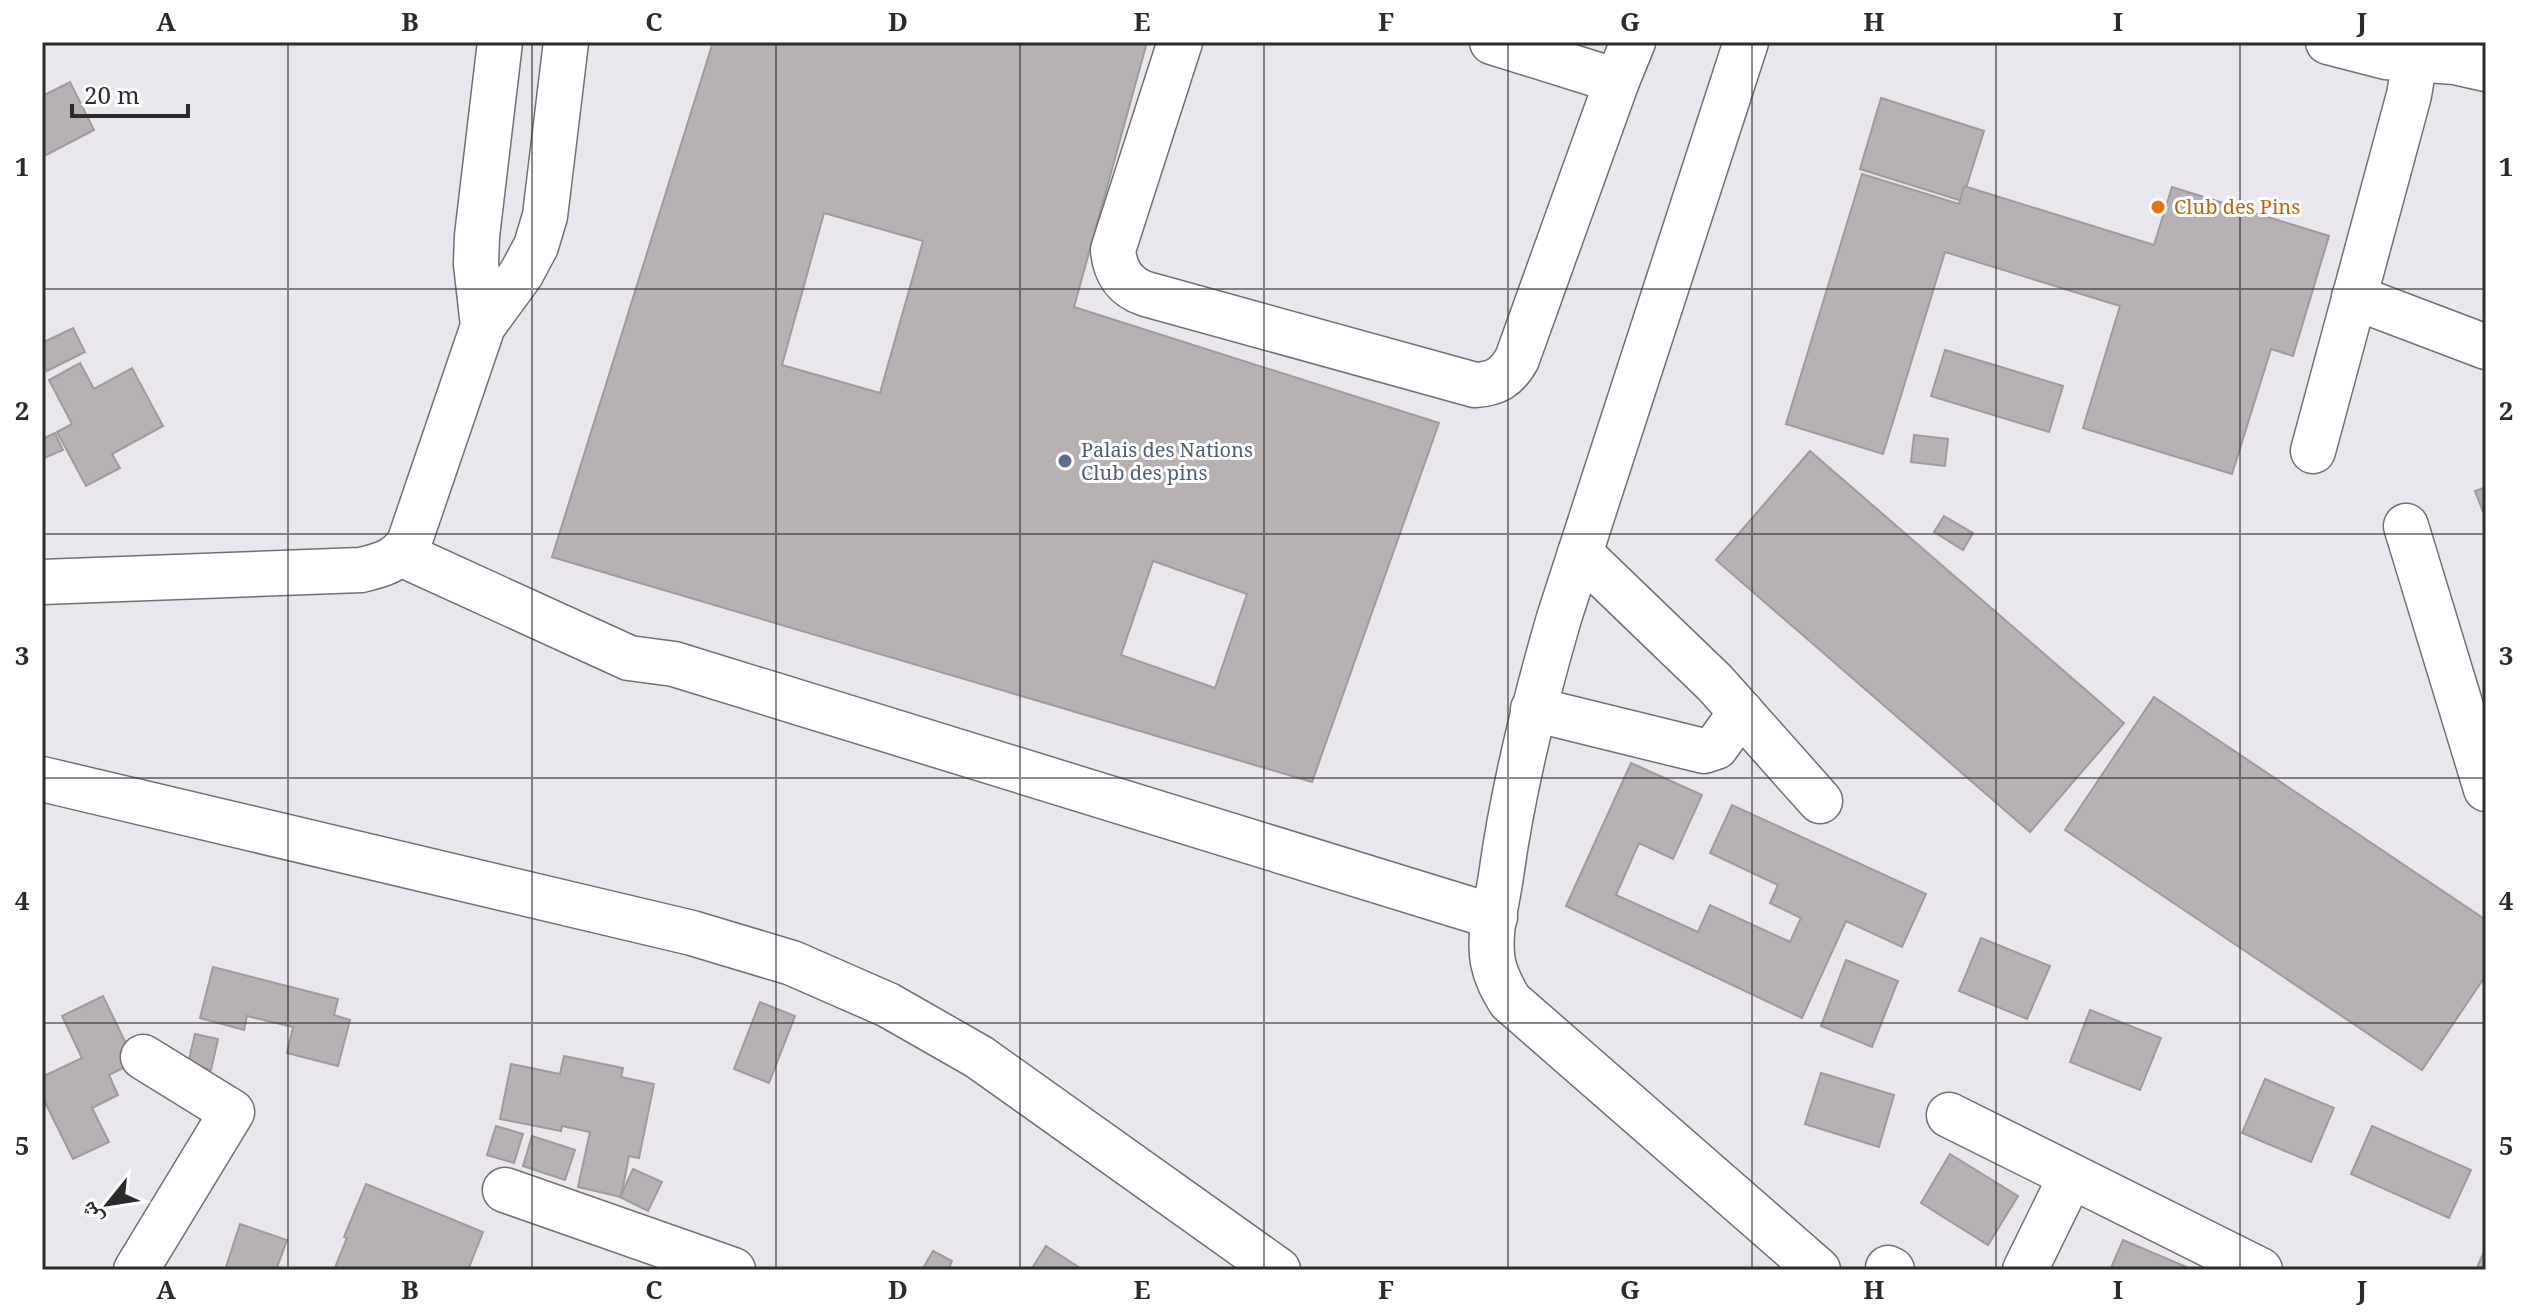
<svg xmlns="http://www.w3.org/2000/svg" width="2528" height="1312" viewBox="0 0 2528 1312" font-family="'Noto Serif','Noto Naskh Arabic',serif">
  <style>
    .building { fill: #b7b1b3; stroke: #a09a9d; stroke-width: 2; fill-rule: evenodd }
    .lines { fill: none; stroke-linecap: round; stroke-linejoin: round }
    .minor-casing { stroke: #716f74; stroke-width: 47 }
    .minor { stroke: #fff; stroke-width: 44 }
    .grid { fill: none; stroke: #2b2a2c; stroke-width: 2; stroke-opacity: 0.55 }
    .food-dot { fill: #e8710a; stroke: #fff; stroke-width: 3 }
    .service-dot { fill: #5c6f8a; stroke: #fff; stroke-width: 3 }
    .labels { text-anchor: middle; stroke-width: 6; stroke-linejoin: round; paint-order: stroke }
    .food-label { font-size: 20px; fill: #c56008; stroke: #fff; text-anchor: start }
    .service-label { font-size: 20px; fill: #4e5e75; stroke: #fff; text-anchor: start }
    .neatline { fill: none; stroke: #2b2a2c; stroke-width: 3 }
    .grid-label { font-size: 26px; text-anchor: middle; font-weight: bold; fill: #2b2a2c }
  </style>
  <rect width="100%" height="100%" fill="#e9e7ed"/>
  <g class="building">
    <path d="M713,42H1147L1074,307L1439,423L1312,782L552,557ZM824,213L923,241L880,393L782,365ZM1153,561L1247,594L1215,688L1121,655Z"/>
    <path d="M70,82L94,130L42,157V96Z"/>
    <path d="M1881,98L1984,131L1962,201L1860,169Z"/>
    <path d="M1862,174L1959,204L1964,186L2154,245L2172,187L2329,236L2293,356L2271,349L2232,474L2083,428L2120,306L1945,252L1883,454L1786,424Z"/>
    <path d="M73,328L85,352L47,371L42,361V343Z"/>
    <path d="M1945,350L2063,386L2049,432L1931,396Z"/>
    <path d="M80,363L94,389L132,368L163,426L112,454L120,468L86,486L57,432L72,424L49,380Z"/>
    <path d="M55,433L63,450L42,459V439Z"/>
    <path d="M1914,435L1948,439L1945,466L1911,462Z"/>
    <path d="M1810,451L2124,723L2030,832L1716,560Z"/>
    <path d="M2486,487V519L2475,491Z"/>
    <path d="M1944,516L1973,533L1963,550L1934,532Z"/>
    <path d="M2154,697L2486,920V975L2422,1070L2065,830Z"/>
    <path d="M1631,763L1702,795L1673,859L1639,843L1616,895L1698,932L1710,905L1790,942L1801,918L1770,903L1778,885L1710,853L1732,805L1926,894L1902,947L1846,921L1802,1018L1566,906Z"/>
    <path d="M1981,938L2050,966L2027,1019L1959,991Z"/>
    <path d="M1846,960L1898,981L1872,1047L1821,1026Z"/>
    <path d="M213,967L338,999L334,1015L350,1020L338,1066L287,1053L293,1027L247,1016L244,1030L200,1018Z"/>
    <path d="M103,996L135,1062L109,1075L118,1095L92,1108L109,1142L73,1159L42,1096V1077L82,1058L62,1016Z"/>
    <path d="M760,1002L795,1016L769,1083L734,1069Z"/>
    <path d="M2090,1010L2161,1038L2140,1090L2070,1062Z"/>
    <path d="M195,1034L218,1039L211,1070L188,1064Z"/>
    <path d="M564,1056L623,1068L621,1077L654,1084L639,1158L629,1156L621,1197L578,1187L590,1132L562,1126L561,1131L500,1119L511,1064L560,1074Z"/>
    <path d="M1821,1073L1894,1095L1879,1147L1805,1124Z"/>
    <path d="M2265,1079L2334,1108L2311,1162L2242,1133Z"/>
    <path d="M496,1126L523,1134L514,1163L487,1155Z"/>
    <path d="M2372,1126L2471,1170L2449,1218L2351,1174Z"/>
    <path d="M532,1136L575,1150L565,1180L523,1166Z"/>
    <path d="M1950,1154L2018,1196L1988,1245L1921,1203Z"/>
    <path d="M633,1169L662,1182L648,1211L620,1197Z"/>
    <path d="M366,1184L483,1232L468,1270H334L347,1238L344,1237Z"/>
    <path d="M240,1224L287,1240L276,1270H225Z"/>
    <path d="M2123,1240L2191,1269L2110,1270Z"/>
    <path d="M1046,1246L1083,1270H1031Z"/>
    <path d="M2486,1247V1270H2476Z"/>
    <path d="M933,1251L952,1261L948,1270H922Z"/>
  </g>
  <g class="lines">
    <defs>
      <g id="minor">
        <path d="M1180,42L1113,250C1115,272 1125,287 1146,294L1475,385C1496,384 1507,377 1517,359L1617,81L1492,42"/>
        <path d="M1746,42L1559,618C1534,704 1513,788 1501,876C1497,903 1488,935 1493,962C1496,977 1502,988 1510,1001L1818,1270"/>
        <path d="M2328,42L2386,57L2455,62L2486,69"/>
        <path d="M1617,81L1633,42"/>
        <path d="M2354,297L2486,347"/>
        <path d="M483,326L476,264L477,236L500,42"/>
        <path d="M2313,451L2409,95L2412,77L2407,42"/>
        <path d="M2406,526L2486,789"/>
        <path d="M1580,553L1715,683L1820,801"/>
        <path d="M401,554L629,658L674,664L1495,917"/>
        <path d="M42,582L361,570C382,565 397,561 409,543L483,326L521,274L536,246L545,216L566,42"/>
        <path d="M1533,709L1704,751L1716,747L1741,712"/>
        <path d="M42,779L692,933L792,963L888,1005L979,1057L1278,1270"/>
        <path d="M1949,1115L2260,1270"/>
        <path d="M505,1190L733,1270"/>
        <path d="M1888,1268L1892,1270"/>
        <path d="M136,1270L232,1112L143,1057"/>
        <path d="M2025,1270L2071,1176"/>
      </g>
    </defs>
    <use href="#minor" class="minor-casing"/>
    <use href="#minor" class="minor"/>
  </g>
  <path class="grid" d="M288,42V1270M532,42V1270M776,42V1270M1020,42V1270M1264,42V1270M1508,42V1270M1752,42V1270M1996,42V1270M2240,42V1270M42,289H2486M42,534H2486M42,778H2486M42,1023H2486"/>
  <circle class="food-dot" cx="2158" cy="207" r="8"/>
  <circle class="service-dot" cx="1065" cy="461" r="8"/>
  <g class="labels">
    <g class="food-label">
      <text x="2174" y="214">Club des Pins</text>
    </g>
    <g class="service-label">
      <text x="1081" y="457">Palais des Nations<tspan x="1081" dy="23">Club des pins</tspan></text>
    </g>
  </g>
  <rect width="2528" height="1312" fill="none" stroke="#ffffff" stroke-width="88"/>
  <g transform="translate(108 1204) rotate(240)" stroke="#ffffff" stroke-width="6" paint-order="stroke">
  <path d="M0-6L14 30L0 20L-14 30Z" fill="#2b2a2c"/>
  <text y="-12" font-size="22" font-weight="bold" text-anchor="middle" fill="#2b2a2c">ش</text>
  </g>
  <path d="M72 104v12h116v-12" fill="none" stroke="#2b2a2c" stroke-width="4"/>
  <text x="84" y="104" font-size="24" fill="#2b2a2c" stroke="#ffffff" stroke-width="6" paint-order="stroke">20 m</text>
  <rect x="44" y="44" width="2440" height="1224" class="neatline"/>
  <g class="grid-label">
    <text x="166" y="31">A</text>
    <text x="410" y="31">B</text>
    <text x="654" y="31">C</text>
    <text x="898" y="31">D</text>
    <text x="1142" y="31">E</text>
    <text x="1386" y="31">F</text>
    <text x="1630" y="31">G</text>
    <text x="1874" y="31">H</text>
    <text x="2118" y="31">I</text>
    <text x="2362" y="31">J</text>
    <text x="22" y="176">1</text>
    <text x="2506" y="176">1</text>
    <text x="22" y="420">2</text>
    <text x="2506" y="420">2</text>
    <text x="22" y="665">3</text>
    <text x="2506" y="665">3</text>
    <text x="22" y="910">4</text>
    <text x="2506" y="910">4</text>
    <text x="22" y="1155">5</text>
    <text x="2506" y="1155">5</text>
    <text x="166" y="1299">A</text>
    <text x="410" y="1299">B</text>
    <text x="654" y="1299">C</text>
    <text x="898" y="1299">D</text>
    <text x="1142" y="1299">E</text>
    <text x="1386" y="1299">F</text>
    <text x="1630" y="1299">G</text>
    <text x="1874" y="1299">H</text>
    <text x="2118" y="1299">I</text>
    <text x="2362" y="1299">J</text>
  </g>
</svg>
